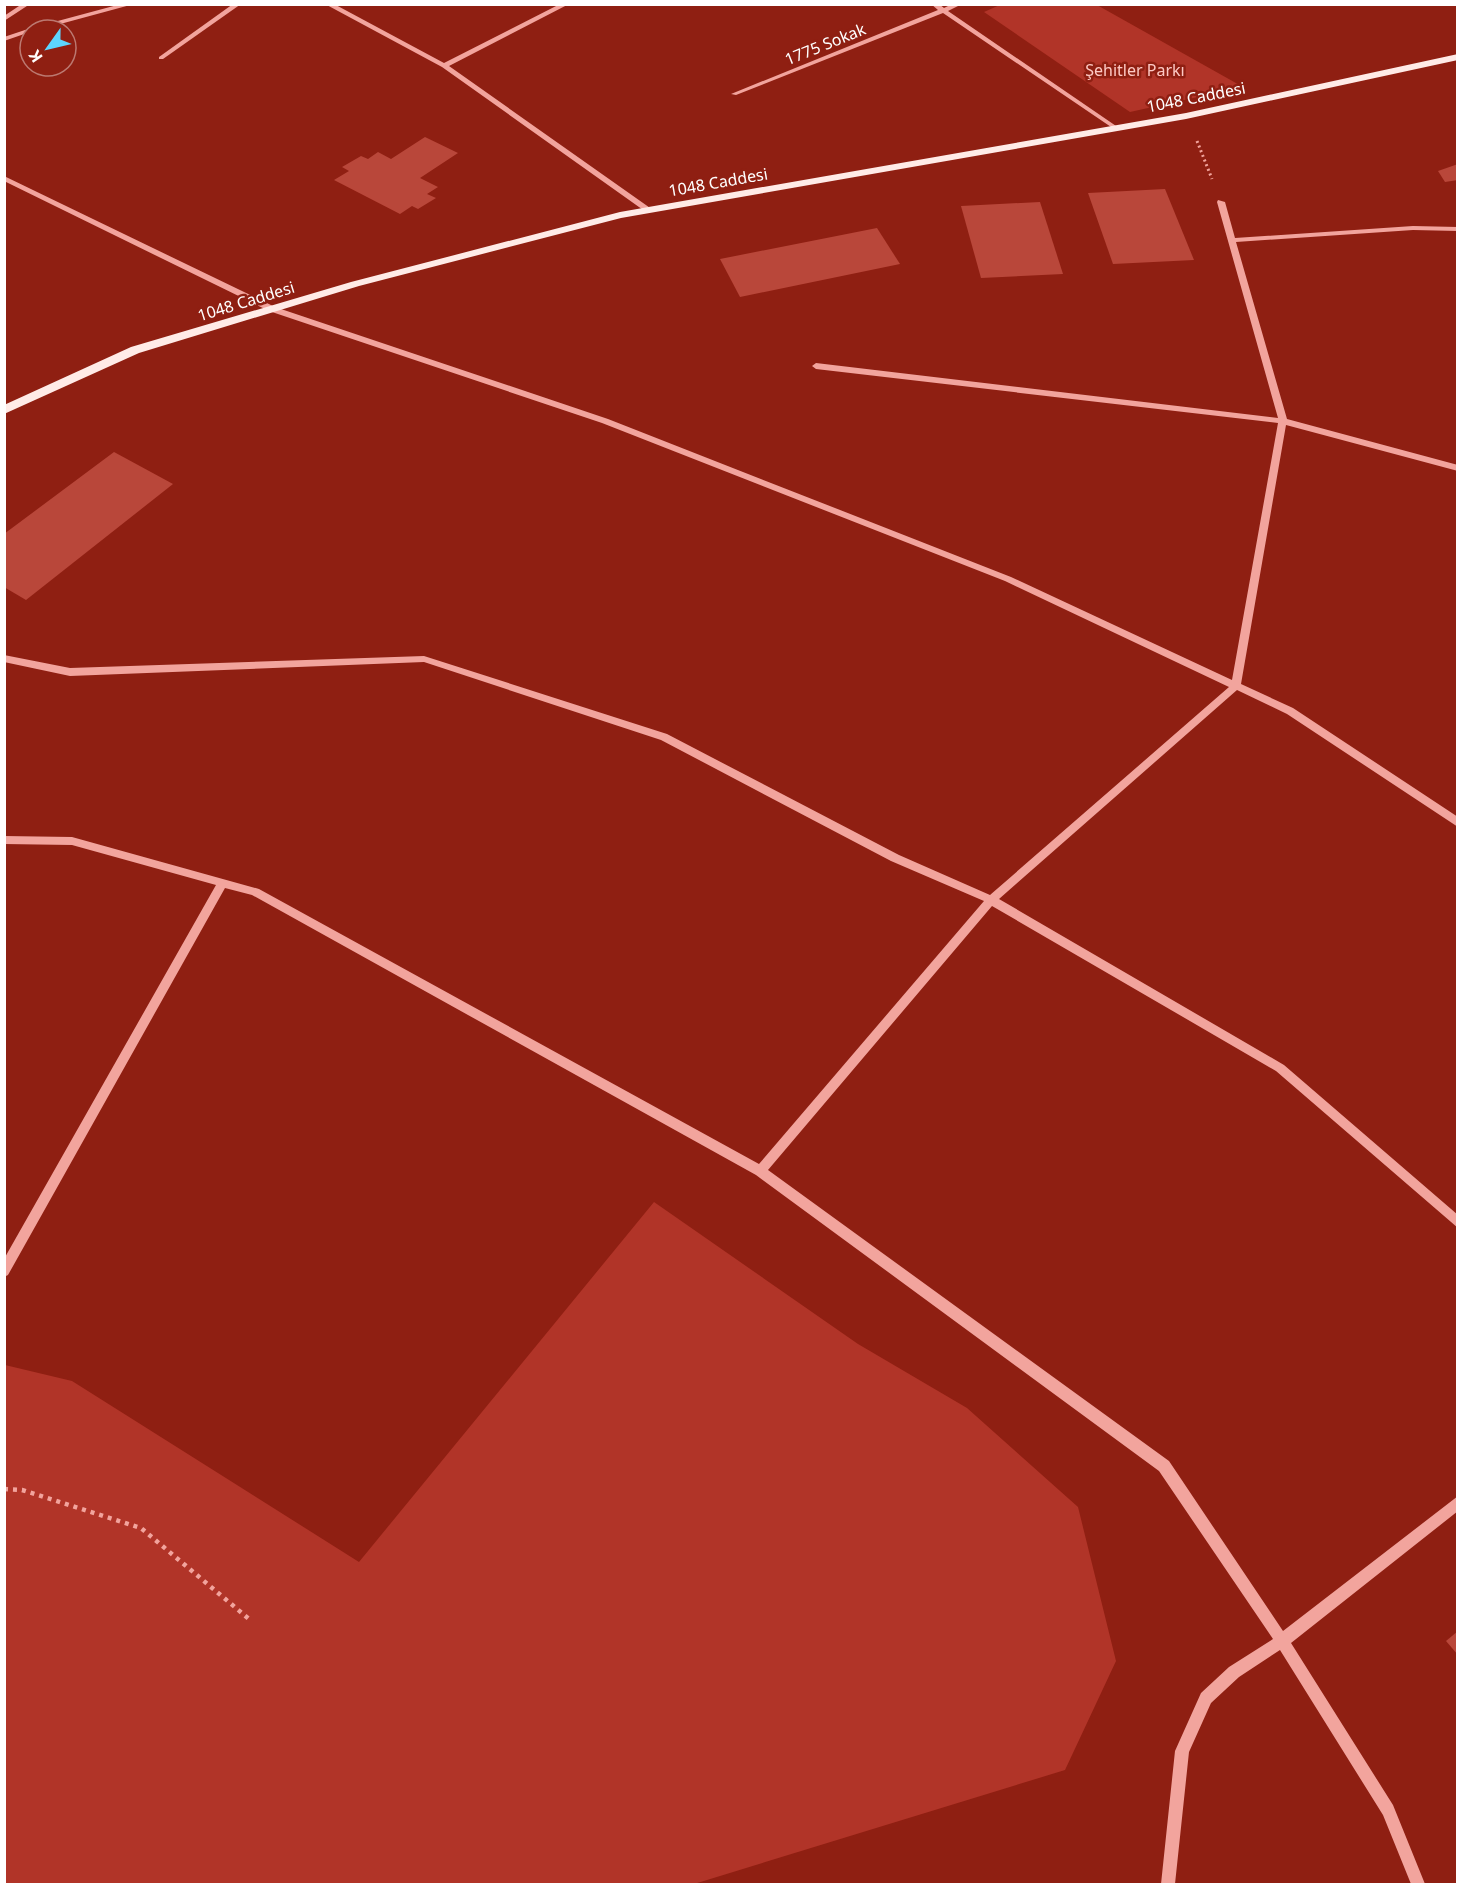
<svg xmlns="http://www.w3.org/2000/svg" width="1462" height="1889" viewBox="0 0 1462 1889" font-family="'Noto Sans',sans-serif">
  <style>
    .green { fill: #b13428 }
    .building { fill: #b9473a }
    .lines { fill: none; stroke-linecap: round; stroke-linejoin: round }
    .path-far1 { stroke: #f2a49d; stroke-width: 3; stroke-dasharray: 2 3; stroke-linecap: butt }
    .path { stroke: #f2a49d; stroke-width: 4.5; stroke-dasharray: 4 5; stroke-linecap: butt }
    .minor { fill: #f2a49d; fill-rule: evenodd }
    .major { fill: #ffebe7; fill-rule: evenodd }
    .labels { text-anchor: middle; stroke-width: 5; stroke-linejoin: round; paint-order: stroke }
    .far-street-label { font-size: 16px; fill: #fff; stroke: #8f1f12 }
    .far-park-label { font-size: 16px; fill: #fdc9c4; stroke: #8f1f12 }
  </style>
  <rect width="100%" height="100%" fill="#8f1f12"/>
  <g class="green">
    <path d="M1002,4L1097,5L1243,87L1130,112L984,12Z"/>
    <path d="M654,1202L858,1344L967,1408L1078,1507L1116,1661L1065,1770L694,1884H5V1365L72,1381L359,1562Z"/>
  </g>
  <g class="building">
    <path d="M425,137L458,153L420,178L438,187L427,194L436,198L418,209L412,206L400,214L334,180L349,171L342,167L361,156L368,159L378,152L391,159Z"/>
    <path d="M1458,164V180L1445,182L1438,171Z"/>
    <path d="M1165,189L1194,260L1113,264L1088,193Z"/>
    <path d="M1040,202L1063,274L981,278L961,206Z"/>
    <path d="M877,228L900,264L740,297L720,259Z"/>
    <path d="M114,452L173,484L26,600L4,587V534Z"/>
    <path d="M1458,1631V1655L1446,1641Z"/>
  </g>
  <g class="lines">
    <path class="path-far1" d="M1197,141L1212,179"/>
    <path class="path" d="M4,1489L22,1490L141,1528L249,1619"/>
    <g class="minor">
      <path d="M22,4H30L4,21V16Z"/>
      <path d="M121,4H134L38,30H30V32L4,41V37L28,29Z"/>
      <path d="M233,4H241L163,59H159V57Z"/>
      <path d="M325,4H334L444,63L560,4H569L449,66L653,210L646,212L442,67Z"/>
      <path d="M931,4H939L944,8L952,4H962L948,11L1119,128L1114,129L943,13L736,95L731,94L938,10Z"/>
      <path d="M4,176L275,307L608,419L1011,577L1232,680L1278,423L816,369L812,366L816,363L1278,418L1217,202L1218,200L1225,202L1235,238L1413,226L1458,227V231L1413,230L1236,242L1287,419L1458,465V471L1286,425L1241,684L1293,708L1458,817V827L1287,714L1237,690L999,899L1284,1065L1458,1215V1228L1276,1071L992,906L768,1170L1169,1461L1283,1631L1458,1496V1511L1291,1643L1393,1805L1425,1884H1411L1383,1815L1280,1650L1239,1677L1211,1703L1189,1752L1175,1884H1161L1175,1751L1201,1693L1229,1667L1273,1639L1159,1471L756,1175L252,895L225,888L8,1275L4,1277V1259L216,885L72,845L4,844V836L72,837L259,889L759,1164L984,901L891,861L661,740L424,662L70,676L4,662V655L70,668L424,656L667,734L899,855L990,895L1229,687L1005,581L602,423L269,311L4,181Z"/>
    </g>
    <path class="major" d="M1458,54V60L1186,119L621,218L359,286L139,353L4,414V405L131,347L351,282L620,212L1186,113Z"/>
  </g>
  <g class="labels">
    <g class="far-street-label">
      <text transform="translate(825 44) rotate(-22)" y="6">1775 Sokak</text>
      <text transform="translate(1196 97) rotate(-11)" y="6">1048 Caddesi</text>
      <text transform="translate(718 182) rotate(-10)" y="6">1048 Caddesi</text>
      <text transform="translate(246 301) rotate(-17)" y="6">1048 Caddesi</text>
    </g>
    <g class="far-park-label">
      <text x="1135" y="76">Şehitler Parkı</text>
    </g>
  </g>
  <rect width="1462" height="1889" fill="none" stroke="#ffffff" stroke-width="12"/>
  <g transform="translate(48 48) rotate(236)"><circle r="28" fill="#8f1f12" stroke="#bc7971" stroke-width="1.5"/>
  <path d="M0-4.5L10 22L0 15L-10 22Z" fill="#5dd6ff"/>
  <text y="-9" font-size="16" font-weight="bold" text-anchor="middle" fill="#ffffff">K</text>
  </g>
</svg>
